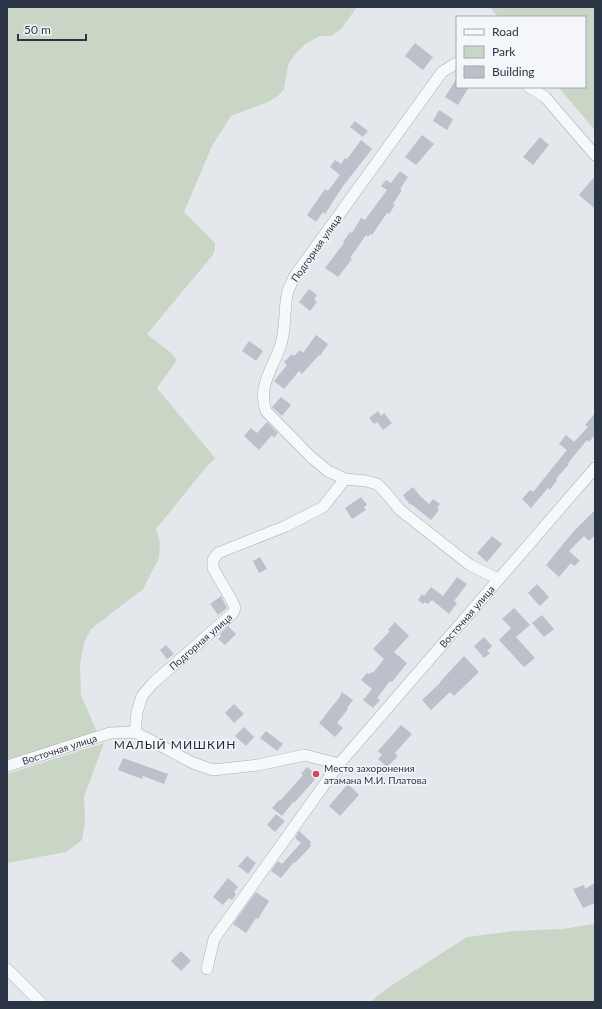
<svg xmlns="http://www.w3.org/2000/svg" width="602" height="1009" viewBox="0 0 602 1009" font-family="Lato,sans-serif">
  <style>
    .green { fill: #c9d6c5 }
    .building { fill: #bbc0ca }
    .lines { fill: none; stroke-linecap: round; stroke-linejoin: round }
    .minor-casing { stroke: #a9aeb7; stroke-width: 12 }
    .minor { stroke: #f7f8fa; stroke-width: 11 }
    .poi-dot { fill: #d1495b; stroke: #f4f6f9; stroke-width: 1.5 }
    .labels { text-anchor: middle; stroke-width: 3; stroke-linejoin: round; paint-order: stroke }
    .street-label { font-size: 10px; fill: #2b3445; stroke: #f4f6f9 }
    .poi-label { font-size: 10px; fill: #2b3445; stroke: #f4f6f9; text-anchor: start }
    .quarter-label { font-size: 12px; letter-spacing: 1px; fill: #1d2536; stroke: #f4f6f9 }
  </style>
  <rect width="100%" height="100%" fill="#e4e7ec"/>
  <g class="green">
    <path d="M7,7H357L341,29L331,36H320L305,44L295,54L288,65L284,89L278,96L268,102L231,116L212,146L184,212L215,243V250L212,256L147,334L170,352L177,360L157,388L215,458L203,471L156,529L160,542L159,558L143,589L91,629L84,643L80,664L81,695L97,732L7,762Z"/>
    <path d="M490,7H595V130L558,87H585V17H498Z"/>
    <path d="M104,743L84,797L85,822L82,840L66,852L7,863V774Z"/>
    <path d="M595,924V1002H370L386,989L467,937L513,931L562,929Z"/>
  </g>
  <g class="building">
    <path d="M415,43L433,57L423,70L405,56Z"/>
    <path d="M457,78V87H469L458,105L445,97Z"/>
    <path d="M439,110L453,119L447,130L433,121Z"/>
    <path d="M355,121L368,131L363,137L350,127Z"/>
    <path d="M422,135L434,144L416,165L405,157Z"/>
    <path d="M540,137L549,145L533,165L523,157Z"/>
    <path d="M361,140L372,149L343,186L325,214L323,212L316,222L307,215L325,189L328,191L340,175L330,167L335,160L341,164L345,158L347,159Z"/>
    <path d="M400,171L408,177L400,189L402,190L393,204L395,205L389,214L387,213L372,235L370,234L368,237L366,235L350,258L352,259L338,277L325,268L344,243L343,242L350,232L352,233L361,218L365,220L387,190L381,186L386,180L391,183Z"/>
    <path d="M595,176V209L579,195Z"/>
    <path d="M309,289L317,295L314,299L317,302L310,311L299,302Z"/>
    <path d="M316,335L328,344L320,356L319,355L302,374L299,371L284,389L274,381L287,365L284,362L292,354L294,356L300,350L303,353Z"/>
    <path d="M249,341L263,351L256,361L242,351Z"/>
    <path d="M281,397L291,405L282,416L272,407Z"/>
    <path d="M378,411L381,416L384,413L392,423L383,430L377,422L374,424L369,418Z"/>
    <path d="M595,413V435L589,442L587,440L568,463L569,464L556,479L557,480L550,490L548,488L531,508L522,499L530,490L533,492L567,450L559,444L566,435L574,442L588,427L585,425Z"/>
    <path d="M267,422L278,433L274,438L272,435L259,450L244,436L251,428L257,433Z"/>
    <path d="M413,487L420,496L429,504L433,499L440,504L437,508L439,510L431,520L411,504L410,505L403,495Z"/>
    <path d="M361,497L367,505L364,507L366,510L352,519L345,508Z"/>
    <path d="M595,510V535L589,541L584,536L569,551L580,561L574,566L571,563L559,577L546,565L573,532Z"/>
    <path d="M492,536L502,544L487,562L477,553Z"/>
    <path d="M260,557L267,569L259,573L253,561Z"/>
    <path d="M457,577L467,584L454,601L457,603L449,614L432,600L428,604L425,602L423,604L418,600L422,594L424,596L431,587L443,596Z"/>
    <path d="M537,584L549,597L540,606L528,593Z"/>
    <path d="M221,596L227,608L218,615L210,604Z"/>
    <path d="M514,608L530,625L516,637L535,658L524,667L499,640L511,628L502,619Z"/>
    <path d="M542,615L554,629L544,637L532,623Z"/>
    <path d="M395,622L409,636L394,652L407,663L392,682L390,681L377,698L380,700L373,708L363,700L372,689L361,680L367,673L369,674L372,672L373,673L384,659L373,649L390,631L388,630Z"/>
    <path d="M228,626L236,634L225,645L218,639L221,636L220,634Z"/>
    <path d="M484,637L492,646L487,651L490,653L484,658L474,646Z"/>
    <path d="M166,645L174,654L167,659L160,650Z"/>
    <path d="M464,656L479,672L454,696L450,692L431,710L422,700L440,683V682Z"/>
    <path d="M342,692L353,700L347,708L348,709L337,723L343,728L335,737L319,723L339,698Z"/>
    <path d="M234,704L244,714L234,723L225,713Z"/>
    <path d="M401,725L412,734L395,753L398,756L387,767L378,759L382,755L378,751Z"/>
    <path d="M244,727L254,737L246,746L235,736Z"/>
    <path d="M266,731L283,744L277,751L260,738Z"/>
    <path d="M123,758L168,774L164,784L143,776L142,779L118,770Z"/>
    <path d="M307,767L318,776L294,803L293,802L282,816L272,808L279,800L280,801L303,775L301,774Z"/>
    <path d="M348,784L359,795L340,816L329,806Z"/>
    <path d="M276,814L285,821L275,832L267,825Z"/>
    <path d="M299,831L311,842L310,844L311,846L295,863L294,862L281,878L271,871L278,861L282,864L301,843L295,838Z"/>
    <path d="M247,856L256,863L248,874L238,866Z"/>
    <path d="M228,878L238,887L234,892L236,894L232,900L229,898L223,905L213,897Z"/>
    <path d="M595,883V903L583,908L573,889L584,885L585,889Z"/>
    <path d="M256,892L269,901L258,919L256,918L246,933L233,924Z"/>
    <path d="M181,951L191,961L181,971L171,961Z"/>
  </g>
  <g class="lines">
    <defs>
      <g id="minor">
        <path d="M457,63L442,72L294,277C292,283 288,289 287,295C284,311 286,328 281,344C274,367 257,385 266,411L311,457L328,471L345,479L366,481L377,484L385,492L400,510L470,565L498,579"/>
        <path d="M529,87L545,97L595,155"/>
        <path id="s1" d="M135,732L137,712L142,696L153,683L233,613L235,608L233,603L213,568V560L218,553L286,526L323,507L345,479"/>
        <path id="s2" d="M7,766L110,733L135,732L193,763L213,770L258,765L305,755L339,764"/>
        <path d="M7,969L40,1002"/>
        <path id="s3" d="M207,969L214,939L339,764L595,468"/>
      </g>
    </defs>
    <use href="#minor" class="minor-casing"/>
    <use href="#minor" class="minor"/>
  </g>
  <circle class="poi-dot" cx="316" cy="774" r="4"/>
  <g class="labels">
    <g class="street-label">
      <text transform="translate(316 248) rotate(-55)" y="4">Подгорная улица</text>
      <text dy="4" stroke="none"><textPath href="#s3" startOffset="441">Восточная улица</textPath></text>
      <text dy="4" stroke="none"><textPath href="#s1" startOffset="117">Подгорная улица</textPath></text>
      <text dy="4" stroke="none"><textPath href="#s2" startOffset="55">Восточная улица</textPath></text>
    </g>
    <g class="poi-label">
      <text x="324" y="772">Место захоронения<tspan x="324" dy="12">атамана М.И. Платова</tspan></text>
    </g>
    <g class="quarter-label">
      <text x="175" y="749">МАЛЫЙ МИШКИН</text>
    </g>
  </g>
  <rect width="602" height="1009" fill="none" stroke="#2b3445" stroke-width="16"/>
  <rect x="456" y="16" width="130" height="72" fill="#f4f6f9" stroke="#a4a8b1"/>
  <rect x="464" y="29" width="20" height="6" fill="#f7f8fa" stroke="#a4a8b1"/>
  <text x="492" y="36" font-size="12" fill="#2b3445">Road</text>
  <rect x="464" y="46" width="20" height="12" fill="#c9d6c5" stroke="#a4a8b1"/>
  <text x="492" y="56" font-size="12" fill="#2b3445">Park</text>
  <rect x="464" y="66" width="20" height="12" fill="#bbc0ca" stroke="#a4a8b1"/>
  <text x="492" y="76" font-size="12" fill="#2b3445">Building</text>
  <path d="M18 34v6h68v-6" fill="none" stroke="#2b3445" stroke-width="2"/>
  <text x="24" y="34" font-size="12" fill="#2b3445" stroke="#f4f6f9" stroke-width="3" paint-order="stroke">50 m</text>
</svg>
